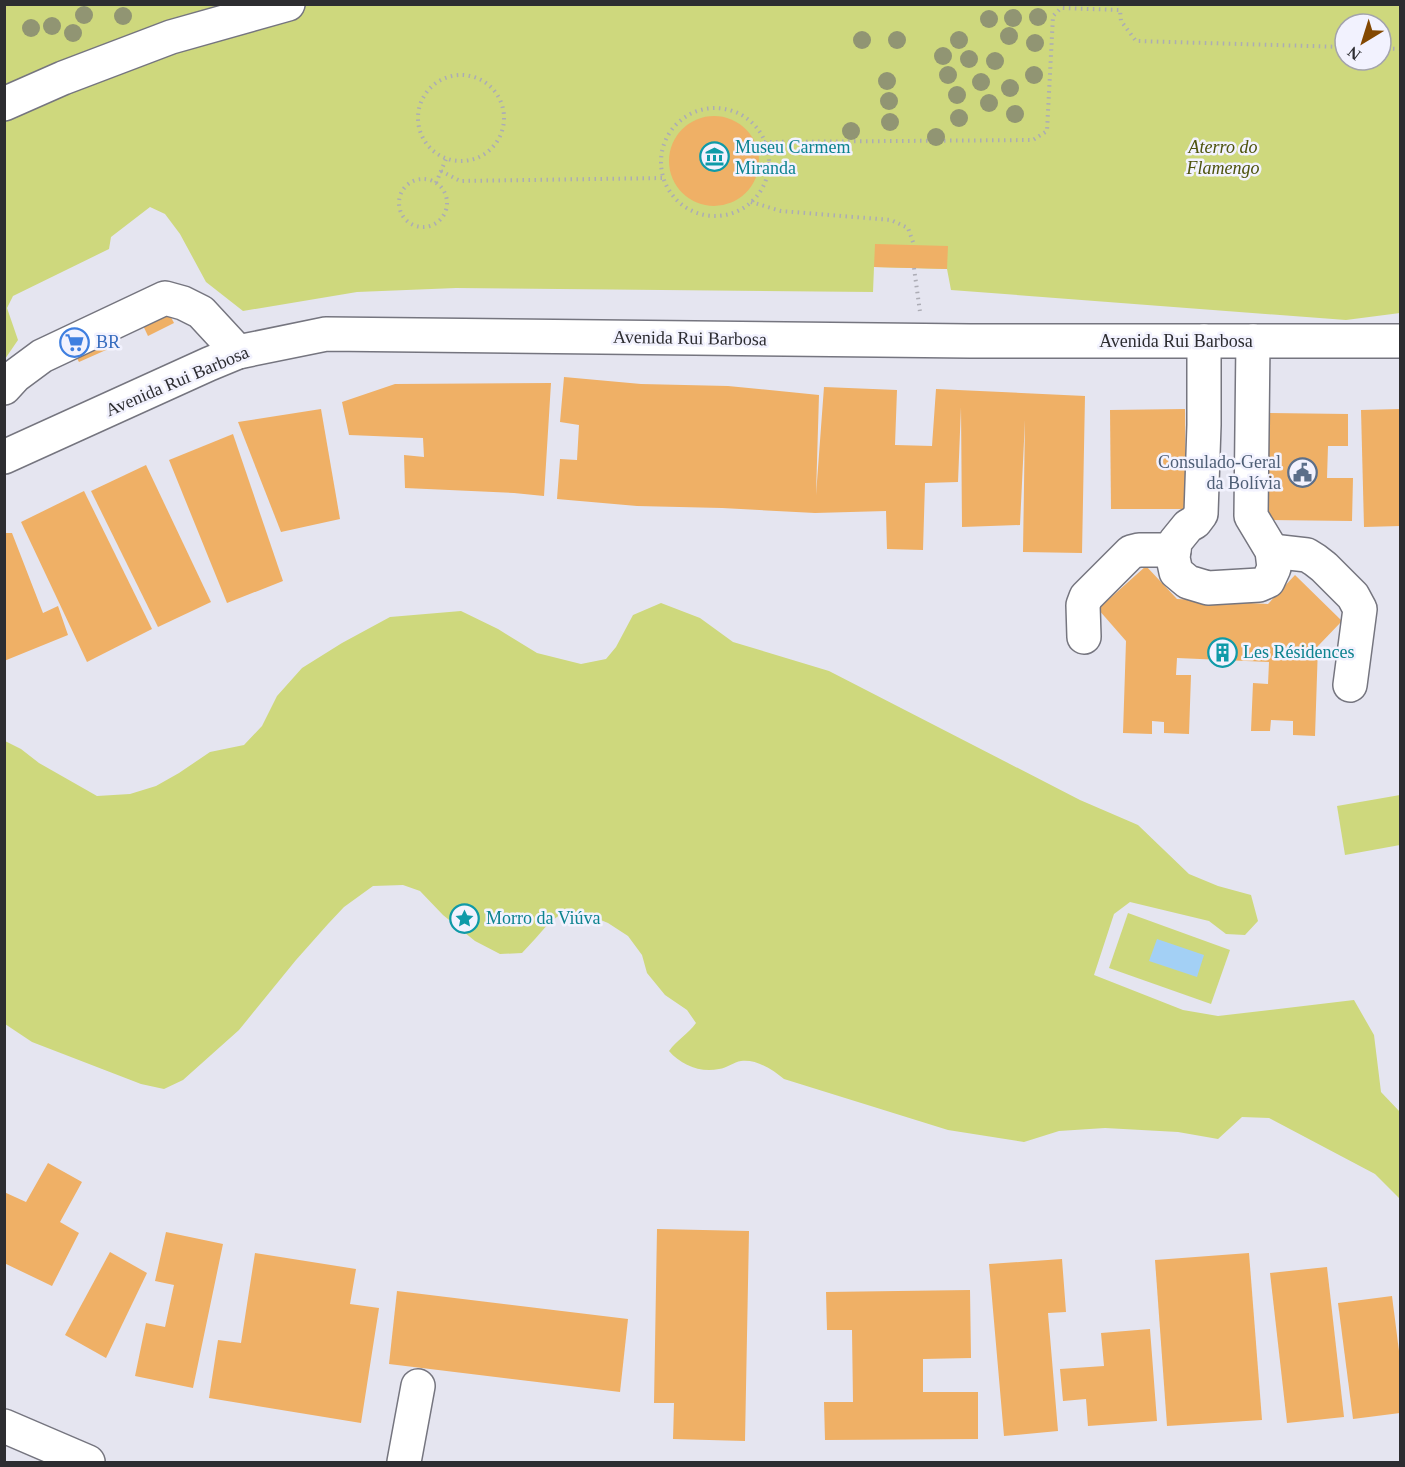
<svg xmlns="http://www.w3.org/2000/svg" width="1405" height="1467" viewBox="0 0 1405 1467" font-family="'Times New Roman',serif">
  <style>
    .green { fill: #ced87d; fill-rule: evenodd }
    .water { fill: #a3d0f5 }
    .building { fill: #efb066 }
    .lines { fill: none; stroke-linecap: round; stroke-linejoin: round }
    .minor-casing { stroke: #75757f; stroke-width: 36 }
    .major-casing { stroke: #75757f; stroke-width: 36 }
    .highway-casing { stroke: #75757f; stroke-width: 36 }
    .path { stroke: #acacb5; stroke-width: 4; stroke-dasharray: 1.5 4.5; stroke-linecap: butt }
    .minor { stroke: #fff; stroke-width: 33 }
    .major { stroke: #fff; stroke-width: 33 }
    .highway { stroke: #fff; stroke-width: 33 }
    .tree { fill: #919573 }
    .labels { text-anchor: middle; stroke-width: 5; stroke-linejoin: round; paint-order: stroke }
    .culture-label { font-size: 18px; fill: #0d838f; stroke: #f2f2fe; text-anchor: start }
    .park-label { font-size: 18px; font-style: italic; fill: #4d530d; stroke: #f2f2fe }
    .street-label { font-size: 18px; fill: #2d2d31; stroke: #f2f2fe }
    .shop-label { font-size: 18px; fill: #366cbe; stroke: #f2f2fe; text-anchor: start }
    .service-label { font-size: 18px; fill: #4e5e75; stroke: #f2f2fe; text-anchor: end }
  </style>
  <rect width="100%" height="100%" fill="#e5e5f0"/>
  <g class="green">
    <path d="M5,5H1400V313L1346,320L951,290L947,269L874,267L873,292L456,288L357,292L243,311L206,282L180,234L165,214L150,207L111,237L109,249L13,296L7,308L18,340L5,359ZM1345,24H1381V60H1345Z"/>
    <path d="M661,603L700,618L733,642L829,671L1080,800L1138,825L1189,874L1218,886L1251,895L1258,921L1245,935L1226,934L1209,921L1130,902L1114,914L1094,975L1183,1010L1218,1016L1354,1000L1374,1035L1381,1092L1400,1112V1199L1375,1174L1269,1118L1242,1117L1218,1139L1178,1132L1105,1128L1059,1131L1024,1142L948,1130L784,1079C773,1070 757,1059 741,1061C734,1062 727,1068 719,1069C700,1073 681,1065 669,1051C677,1040 688,1034 696,1023L687,1010L665,995L647,973L642,955L628,936L608,923L584,913L565,911L549,923L535,939L522,953L500,954L475,941L443,915L420,891L403,885L373,886L344,907L328,924L296,960L239,1030L183,1080L164,1089L141,1084L32,1042L5,1024V741L21,749L39,763L97,796L130,794L156,786L179,773L210,752L244,745L262,726L277,696L302,668L342,643L390,617L461,611L498,629L537,653L581,664L606,659L616,647L633,615Z"/>
    <path d="M1400,795V845L1345,855L1337,806Z"/>
    <path d="M1128,913L1230,950L1211,1004L1109,968Z"/>
  </g>
  <path class="water" d="M1157,939L1204,955L1197,977L1149,961Z"/>
  <g class="building">
    <circle cx="714" cy="161" r="45"/>
    <path d="M875,244L948,246L947,269L874,267Z"/>
    <path d="M163,302L174,323L148,336L139,317Z"/>
    <path d="M107,329L115,346L79,362L71,347Z"/>
    <path d="M564,377L641,384L728,386L819,395L816,495L824,387L897,390L895,445L932,446L936,389L1085,396L1082,553L1023,552L1025,420L1020,525L962,527L961,407L958,482L925,483L923,550L887,549L886,511L815,513L722,508L637,506L557,499L560,459L577,460L579,425L560,422Z"/>
    <path d="M551,383L544,496L514,493L405,488L404,455L424,457L423,438L349,435L342,402L395,384Z"/>
    <path d="M321,409L340,519L281,532L238,422Z"/>
    <path d="M1185,409L1186,509H1111L1110,410Z"/>
    <path d="M1400,409V526L1364,527L1361,410Z"/>
    <path d="M1266,413L1348,414V446H1328L1327,478H1353L1352,521L1265,520Z"/>
    <path d="M233,434L283,581L227,603L169,460Z"/>
    <path d="M146,465L211,602L158,627L91,491Z"/>
    <path d="M84,491L152,629L87,662L21,522Z"/>
    <path d="M4,533H12L43,613L58,606L68,635L4,661Z"/>
    <path d="M1146,566L1177,599L1268,604L1295,575L1342,621L1318,646L1315,736L1293,735V721L1271,720L1270,731H1251L1253,683L1268,684L1269,662L1177,658L1176,675H1191L1189,734L1164,733V722L1152,721V734L1123,733L1126,641L1098,609Z"/>
    <path d="M48,1163L82,1182L60,1222L79,1233L52,1286L4,1263V1192L26,1202Z"/>
    <path d="M657,1229L749,1231L745,1441L673,1439L674,1403H654Z"/>
    <path d="M166,1232L223,1244L193,1388L135,1376L146,1323L165,1327L174,1285L155,1281Z"/>
    <path d="M110,1252L147,1273L106,1358L65,1335Z"/>
    <path d="M255,1253L356,1269L350,1304L379,1308L361,1423L209,1398L218,1340L241,1343Z"/>
    <path d="M1249,1253L1262,1420L1167,1426L1155,1260Z"/>
    <path d="M1062,1259L1066,1312L1048,1313L1058,1431L1004,1436L989,1264Z"/>
    <path d="M1327,1267L1344,1417L1287,1423L1270,1273Z"/>
    <path d="M970,1290L971,1358L923,1359V1392H978V1439L825,1440L824,1402H853L852,1330H827L826,1292Z"/>
    <path d="M397,1291L628,1319L620,1392L389,1364Z"/>
    <path d="M1392,1296L1400,1359V1413L1353,1419L1338,1303Z"/>
    <path d="M1150,1329L1157,1421L1088,1426L1086,1399L1063,1401L1060,1369L1104,1366L1101,1333Z"/>
  </g>
  <g class="lines">
    <defs>
      <g id="minor">
        <path d="M1204,341V425L1201,514L1195,522L1188,526L1175,542L1173,558L1176,572L1188,582L1208,588L1259,585L1268,581L1274,568L1272,551L1251,516L1253,341"/>
        <path d="M4,388L15,376L42,356L165,298L183,303L201,312L238,352"/>
        <path d="M1272,551L1307,555L1315,560L1324,567L1353,596L1360,609L1350,685"/>
        <path d="M1084,637L1083,605L1086,597L1131,552L1139,550H1174"/>
        <path d="M4,1426L88,1462"/>
        <path d="M404,1462L418,1386"/>
      </g>
      <path id="major" d="M4,457L209,364L238,352L326,334L970,341H1400"/>
      <path id="highway" d="M4,104L63,78L171,37L288,4"/>
    </defs>
    <use href="#minor" class="minor-casing"/>
    <use href="#major" class="major-casing"/>
    <use href="#highway" class="highway-casing"/>
    <g class="path">
      <path d="M1381,48L1400,49"/>
      <circle cx="461" cy="118" r="43"/>
      <circle cx="715" cy="162" r="54"/>
      <path d="M764,142L1033,140L1047,131L1053,16L1061,8L1120,10L1121,21L1136,41L1345,47"/>
      <path d="M441,171L460,181L664,178"/>
      <circle cx="423" cy="203" r="24"/>
      <path d="M436,183L446,159"/>
      <path d="M751,202L781,211L891,220L908,228L914,245"/>
      <path d="M914,268L920,312"/>
    </g>
    <use href="#minor" class="minor"/>
    <use href="#major" class="major"/>
    <use href="#highway" class="highway"/>
  </g>
  <g class="tree">
    <circle cx="84" cy="15" r="9"/>
    <circle cx="123" cy="16" r="9"/>
    <circle cx="1038" cy="17" r="9"/>
    <circle cx="1013" cy="18" r="9"/>
    <circle cx="989" cy="19" r="9"/>
    <circle cx="52" cy="26" r="9"/>
    <circle cx="31" cy="28" r="9"/>
    <circle cx="73" cy="33" r="9"/>
    <circle cx="1009" cy="36" r="9"/>
    <circle cx="862" cy="40" r="9"/>
    <circle cx="897" cy="40" r="9"/>
    <circle cx="959" cy="40" r="9"/>
    <circle cx="1035" cy="43" r="9"/>
    <circle cx="943" cy="56" r="9"/>
    <circle cx="969" cy="59" r="9"/>
    <circle cx="995" cy="61" r="9"/>
    <circle cx="948" cy="75" r="9"/>
    <circle cx="1034" cy="75" r="9"/>
    <circle cx="887" cy="81" r="9"/>
    <circle cx="981" cy="82" r="9"/>
    <circle cx="1010" cy="88" r="9"/>
    <circle cx="957" cy="95" r="9"/>
    <circle cx="889" cy="101" r="9"/>
    <circle cx="989" cy="103" r="9"/>
    <circle cx="1015" cy="114" r="9"/>
    <circle cx="959" cy="118" r="9"/>
    <circle cx="890" cy="122" r="9"/>
    <circle cx="851" cy="131" r="9"/>
    <circle cx="936" cy="137" r="9"/>
  </g>
  <defs>
    <symbol id="museum-ring" viewBox="-11 -11 22 22"><circle r="9.5" fill="#f2f2fe" stroke="#0f9aa8" stroke-width="1.5"/><path d="M0-6L6-3V-2H-6V-3ZM-5-1h2V3h-2ZM-1-1h2V3h-2ZM3-1h2V3H3ZM-6 4H6V6H-6Z" fill="#0f9aa8"/></symbol>
    <symbol id="supermarket-ring" viewBox="-11 -11 22 22"><circle r="9.5" fill="#f2f2fe" stroke="#3f7fe0" stroke-width="1.5"/><path d="M-6-5.5h2.5l.6 2H6L4.5 2H-2.5L-4.4-4H-6ZM-1.5 3.2a1.3 1.3 0 1 0 .1 0ZM3 3.2a1.3 1.3 0 1 0 .1 0Z" fill="#3f7fe0"/></symbol>
    <symbol id="civic-ring" viewBox="-11 -11 22 22"><circle r="9.5" fill="#f2f2fe" stroke="#5c6f8a" stroke-width="1.5"/><path d="M-.6-6.5H3V-4.5H.6V-3L4-1V1h2V6H-6V1h2V-1L-.6-3ZM-1.2 2.5V6h2.4V2.5Z" fill="#5c6f8a"/></symbol>
    <symbol id="building-ring" viewBox="-11 -11 22 22"><circle r="9.5" fill="#f2f2fe" stroke="#0f9aa8" stroke-width="1.5"/><path d="M-4-6H4V6H1V3H-1V6H-4ZM-2.5-4.3h1.7v1.8h-1.7ZM.8-4.3h1.7v1.8H.8ZM-2.5-1h1.7V.8h-1.7ZM.8-1h1.7V.8H.8Z" fill="#0f9aa8"/></symbol>
    <symbol id="sight-ring" viewBox="-11 -11 22 22"><circle r="9.5" fill="#f2f2fe" stroke="#0f9aa8" stroke-width="1.5"/><path d="M0-6L1.8-2.2L6-1.7L2.9 1.2L3.7 5.4L0 3.3L-3.7 5.4L-2.9 1.2L-6-1.7L-1.8-2.2Z" fill="#0f9aa8"/></symbol>
  </defs>
  <g fill-rule="evenodd">
    <use href="#museum-ring" x="698" y="140" width="33" height="33"/>
    <use href="#supermarket-ring" x="58" y="326" width="33" height="33"/>
    <use href="#civic-ring" x="1286" y="456" width="33" height="33"/>
    <use href="#building-ring" x="1206" y="636" width="33" height="33"/>
    <use href="#sight-ring" x="448" y="902" width="33" height="33"/>
  </g>
  <g class="labels">
    <g class="culture-label">
      <text x="735" y="153">Museu Carmem<tspan x="735" dy="21">Miranda</tspan></text>
      <text x="1243" y="658">Les Résidences</text>
      <text x="486" y="924">Morro da Viúva</text>
    </g>
    <g class="park-label">
      <text x="1223" y="153">Aterro do<tspan x="1223" dy="21">Flamengo</tspan></text>
    </g>
    <g class="street-label">
      <text transform="translate(690 338) rotate(1)" y="6">Avenida Rui Barbosa</text>
      <text x="1176" y="347">Avenida Rui Barbosa</text>
      <text transform="translate(177 381) rotate(-23)" y="6">Avenida Rui Barbosa</text>
    </g>
    <g class="shop-label">
      <text x="96" y="348">BR</text>
    </g>
    <g class="service-label">
      <text x="1281" y="468">Consulado-Geral<tspan x="1281" dy="21">da Bolívia</tspan></text>
    </g>
  </g>
  <rect width="1405" height="1467" fill="none" stroke="#2d2d31" stroke-width="12"/>
  <g transform="translate(1363 42) rotate(218)"><circle r="28" fill="#f2f2fe" stroke="#a3a3ac" stroke-width="1.5"/>
  <path d="M0-4.5L10 22L0 15L-10 22Z" fill="#834801"/>
  <text y="-9" font-size="16" font-weight="bold" text-anchor="middle" fill="#2d2d31">N</text>
  </g>
</svg>
